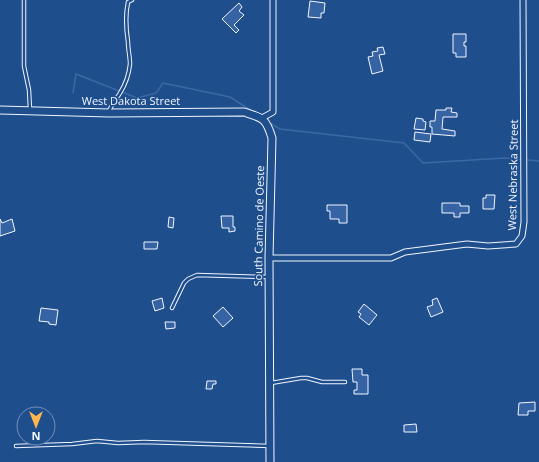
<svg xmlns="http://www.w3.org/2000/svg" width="539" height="462" viewBox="0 0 539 462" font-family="'Open Sans',sans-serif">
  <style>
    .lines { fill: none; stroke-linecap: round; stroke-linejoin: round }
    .stream { stroke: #3b69a3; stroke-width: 1.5 }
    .building { fill: #3563a3; stroke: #f2f6ff }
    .lane-casing { stroke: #f2f6ff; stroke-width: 4.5 }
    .street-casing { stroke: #f2f6ff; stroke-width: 7 }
    .secondary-casing { stroke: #f2f6ff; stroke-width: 9 }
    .lane { stroke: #1f4e8c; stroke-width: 2.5 }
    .street { stroke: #1f4e8c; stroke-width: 5 }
    .secondary { stroke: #1f4e8c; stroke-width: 7 }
    .labels { text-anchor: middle; stroke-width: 3; stroke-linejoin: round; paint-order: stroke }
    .street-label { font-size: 11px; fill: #f2f6ff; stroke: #1f4e8c }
  </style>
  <rect width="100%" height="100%" fill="#1f4e8c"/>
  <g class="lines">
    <g class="stream">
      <path d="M73,93L76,74L137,98L156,93L163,83L230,97L252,111"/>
      <path d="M268,122L280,129L404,143L423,163L505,158L539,161"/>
    </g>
  </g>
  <g class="building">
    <path d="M310,1L325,3L324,13H321V18L308,17Z"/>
    <path d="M239,3L242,7L239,11L244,15L234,25L239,30L236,33L222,19Z"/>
    <path d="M453,34H466V42H464V46H466V57H456V53H453Z"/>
    <path d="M383,47L385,54L379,55L383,71L372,74L368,57L373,56L372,52L378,51L377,48Z"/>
    <path d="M446,108H452L451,112L457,113V117H443L442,129L455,131V136L432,134V127H430V121H435L436,110H446Z"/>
    <path d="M416,118L423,119V121L426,122L425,130L414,129Z"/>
    <path d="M415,132L431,134L430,142L414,140Z"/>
    <path d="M486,195H495L494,209H483V198H486Z"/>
    <path d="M442,203H460V206H469V213H460V217H454V213H442Z"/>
    <path d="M327,205H347V223H339V219H330V211H327Z"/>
    <path d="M221,216H233V227H235V231L229,232V228H222Z"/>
    <path d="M169,217L174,218L173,228L168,227Z"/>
    <path d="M0,219L2,223L12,219L15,231L0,236Z"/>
    <path d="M144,242H158L157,249H144Z"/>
    <path d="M162,298L164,308L155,311L152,301Z"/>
    <path d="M437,298L443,312L431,317L427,307L433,305L432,300Z"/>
    <path d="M364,304L377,315L369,325L359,317L361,314L358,312Z"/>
    <path d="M223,307L233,318L223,327L213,316Z"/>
    <path d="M41,308L58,310L56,325L49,324V322L39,321Z"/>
    <path d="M165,322H175V328L166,329Z"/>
    <path d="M352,369H362V375H368V394H354V390H357V382H353Z"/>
    <path d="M207,381H216V384H213L212,389H206Z"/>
    <path d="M535,402V411H528V415H518L519,403Z"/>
    <path d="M416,424L417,432H404V425Z"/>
  </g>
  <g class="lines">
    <defs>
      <g id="lane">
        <path d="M24,0V66L29,90L30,109"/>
        <path d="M109,111C112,104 116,99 120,93C125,85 129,74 130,64C130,57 128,49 128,42C126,29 125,16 128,2L132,0"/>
        <path d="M172,308L184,283L188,279L197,275L269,277"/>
        <path d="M271,383L301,378H307L322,382H345"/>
        <path d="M16,446L72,444L97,441L118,443L144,442L270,446"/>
      </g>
      <g id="street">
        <path d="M262,118L273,112V0"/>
        <path d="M269,258H391L405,252L467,244L488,246L516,244L522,236L524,222L523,0"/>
      </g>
      <path id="secondary" d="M0,110L109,113L244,112C263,118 266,118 272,138L269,258L270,462"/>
    </defs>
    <use href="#lane" class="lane-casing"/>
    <use href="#street" class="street-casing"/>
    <use href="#secondary" class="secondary-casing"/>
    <use href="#lane" class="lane"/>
    <use href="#street" class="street"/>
    <use href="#secondary" class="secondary"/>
  </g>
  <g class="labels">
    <g class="street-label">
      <text x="131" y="105">West Dakota Street</text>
      <text transform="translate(513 175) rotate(-89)" y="4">West Nebraska Street</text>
      <text transform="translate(259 226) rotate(-89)" y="4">South Camino de Oeste</text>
    </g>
  </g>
  <g transform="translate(36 426) rotate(180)"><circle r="19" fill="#1f4e8c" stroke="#7391ba"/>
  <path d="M0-3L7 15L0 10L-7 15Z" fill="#ffb74d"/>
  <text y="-6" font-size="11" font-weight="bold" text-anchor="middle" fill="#f2f6ff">N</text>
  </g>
</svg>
